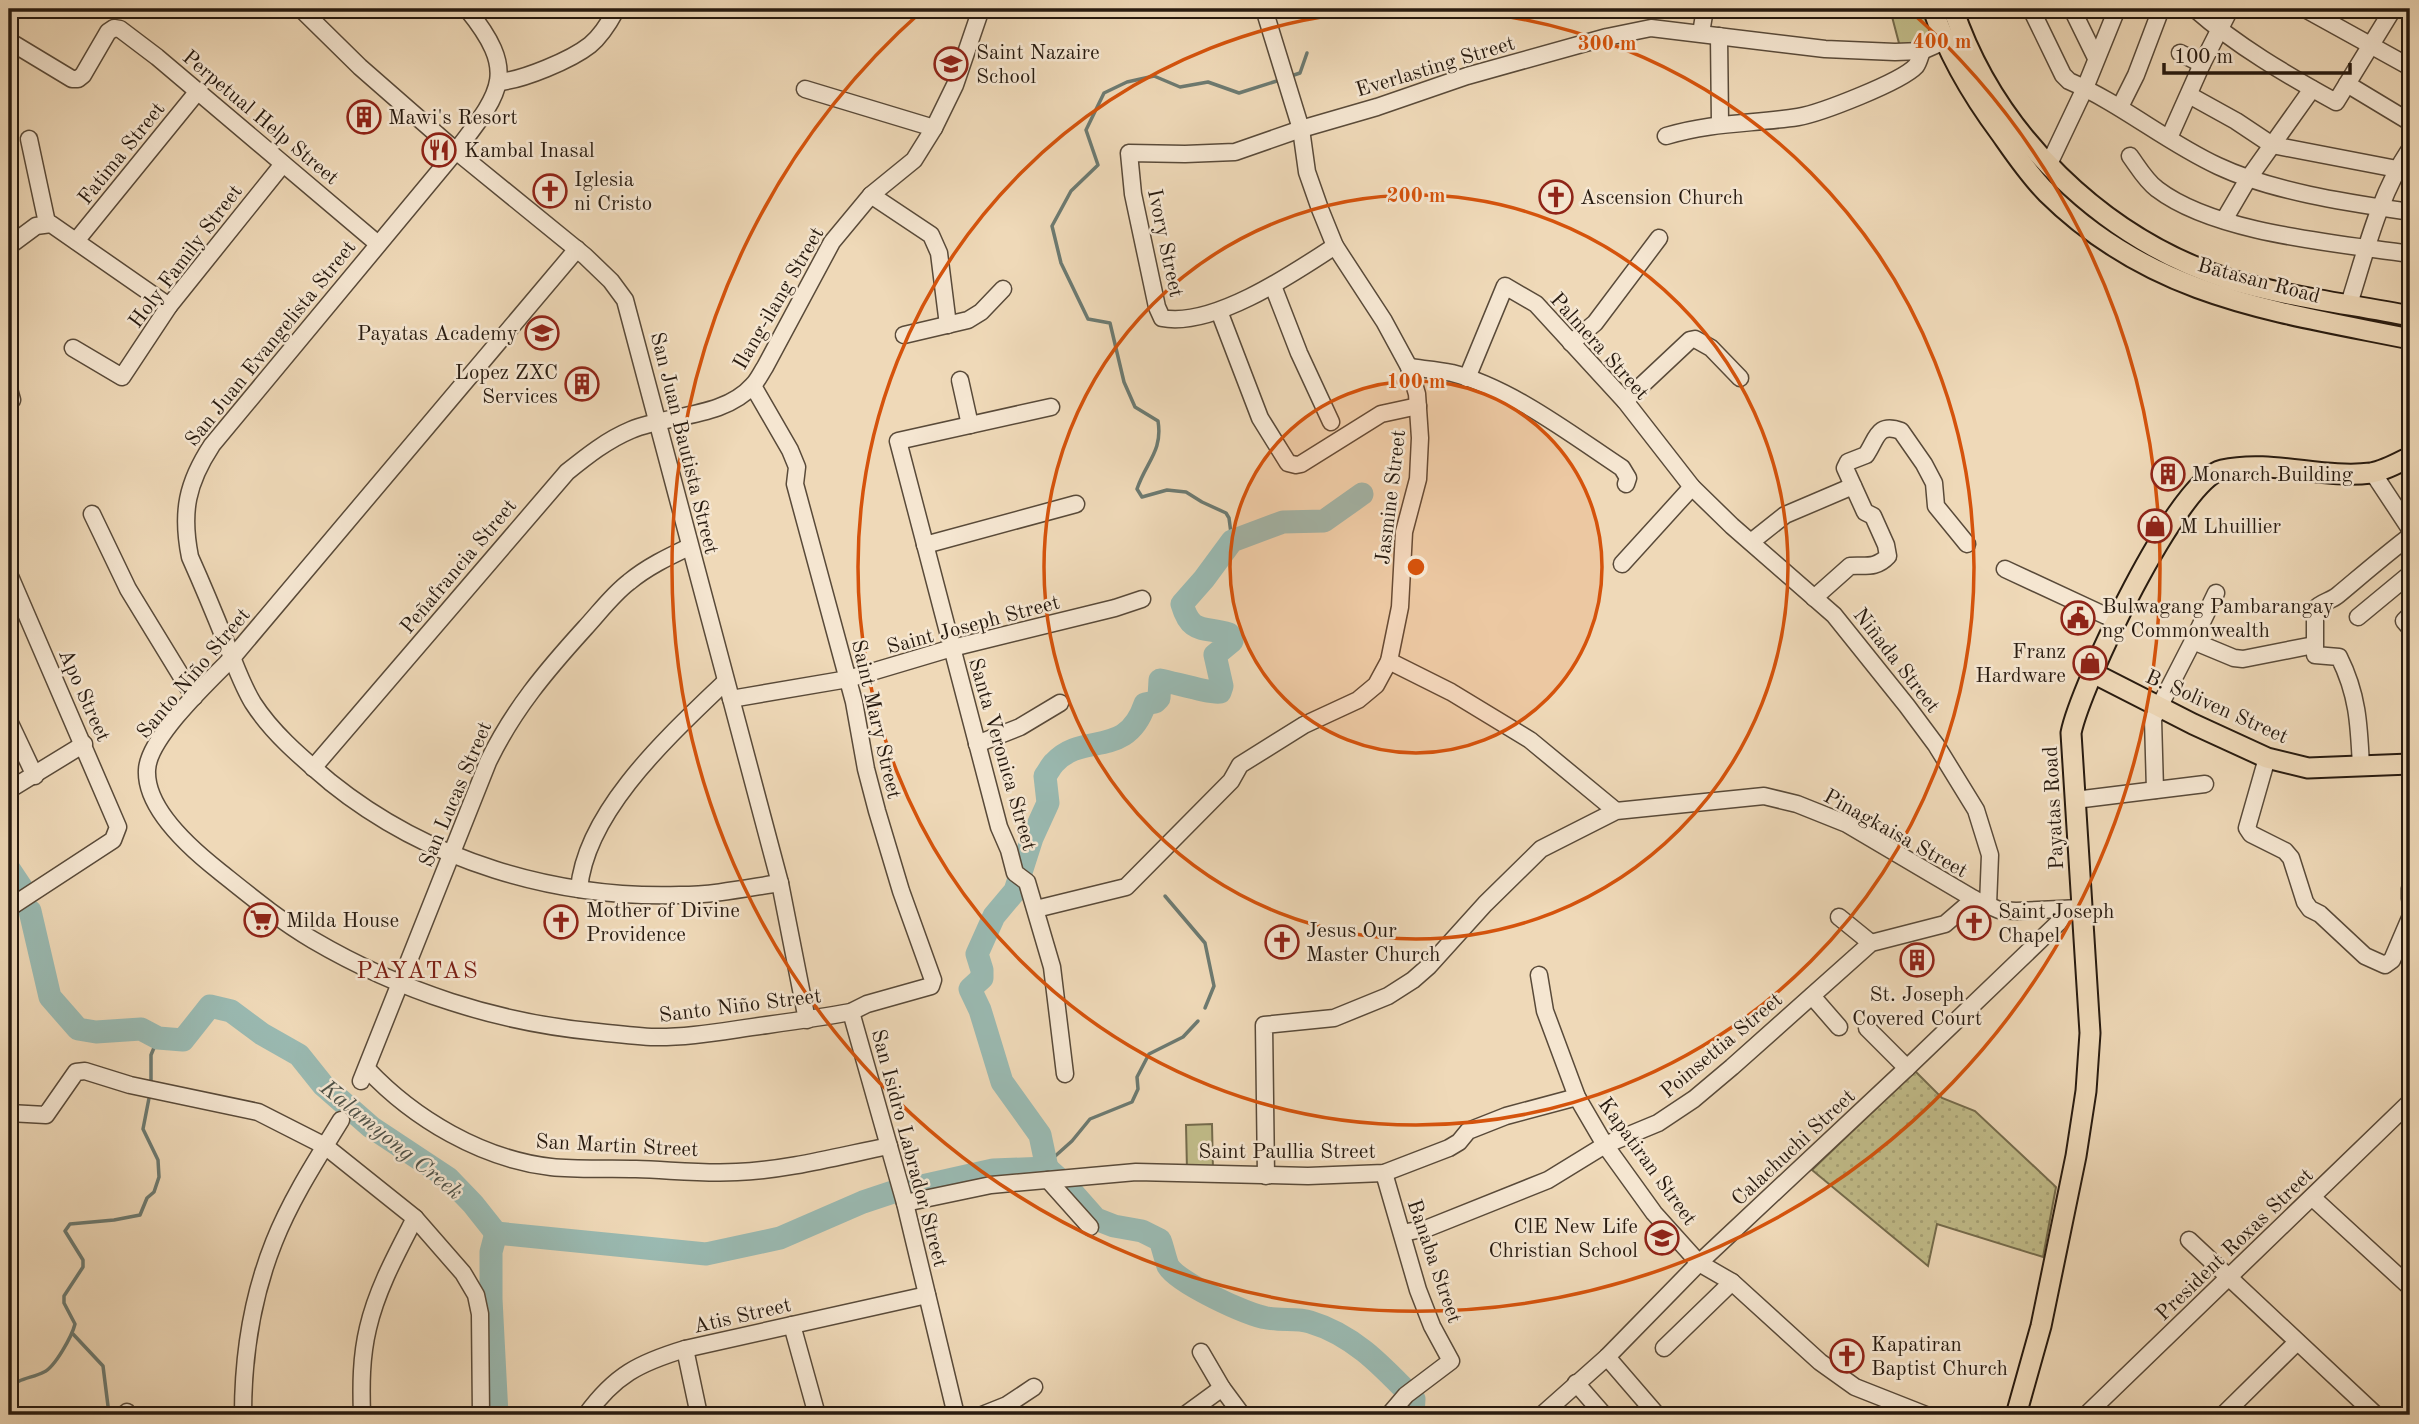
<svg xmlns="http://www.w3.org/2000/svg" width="2419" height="1424" viewBox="0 0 2419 1424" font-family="'Old Standard TT',serif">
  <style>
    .grass { fill: url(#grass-dots); stroke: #746b4c; stroke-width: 2 }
    .pitch { fill: #c1bc89; stroke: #746b4c; stroke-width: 2 }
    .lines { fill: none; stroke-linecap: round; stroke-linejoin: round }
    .stream { stroke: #6c7a71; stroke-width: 3.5 }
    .river { stroke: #9abab2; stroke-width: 23 }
    .minor-casing { stroke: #594a39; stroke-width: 19 }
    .major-casing { stroke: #271a0f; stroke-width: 23 }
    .minor { stroke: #f5e6d1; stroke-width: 16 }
    .major { stroke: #efd9b8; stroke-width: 19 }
    .ring { fill: none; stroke: #d5530c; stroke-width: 3.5 }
    .labels { text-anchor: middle; stroke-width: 5; stroke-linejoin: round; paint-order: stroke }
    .poi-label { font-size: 21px; fill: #271a0f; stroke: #f5e6d1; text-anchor: start }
    .street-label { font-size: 21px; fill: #271a0f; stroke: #f5e6d1 }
    .water-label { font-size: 23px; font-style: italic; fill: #4f5248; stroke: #f5e6d1 }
    .quarter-label { font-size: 24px; letter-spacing: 2px; fill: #7a1f14; stroke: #f5e6d1 }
    .centre { fill: #d5530c; stroke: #f5e6d1; stroke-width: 3.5 }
    .ring-label { font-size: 21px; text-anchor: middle; font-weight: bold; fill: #d5530c; stroke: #f5e6d1; stroke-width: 5; stroke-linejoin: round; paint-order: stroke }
  </style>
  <defs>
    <pattern id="grass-dots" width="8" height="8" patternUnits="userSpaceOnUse" patternTransform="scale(1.75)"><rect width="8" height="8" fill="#c1bc89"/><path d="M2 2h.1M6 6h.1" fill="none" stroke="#a6a175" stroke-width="1.8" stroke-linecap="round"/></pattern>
  </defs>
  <rect width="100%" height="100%" fill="#efd9b8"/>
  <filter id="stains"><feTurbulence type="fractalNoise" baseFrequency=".00286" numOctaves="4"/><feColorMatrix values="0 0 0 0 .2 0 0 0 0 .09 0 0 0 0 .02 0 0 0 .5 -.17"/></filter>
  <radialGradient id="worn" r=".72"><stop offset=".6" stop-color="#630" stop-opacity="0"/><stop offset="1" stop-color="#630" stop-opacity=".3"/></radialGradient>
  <path class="grass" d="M1915,1071L1942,1098L1975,1111L2056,1187L2043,1257L1937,1224L1928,1266L1812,1170Z"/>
  <g class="pitch">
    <path d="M1890,9H1924L1932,39L1900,47Z"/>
    <path d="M1212,1124L1213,1170H1187L1186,1125Z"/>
  </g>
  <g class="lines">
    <g class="stream">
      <path d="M1291,76L1300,73L1307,53"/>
      <path d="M1232,541L1229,518L1226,513L1202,502L1186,492L1167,490L1142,497L1137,489C1146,462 1163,451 1158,421L1135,407L1124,382L1110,323L1088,319L1061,263L1052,226L1071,191L1098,165L1086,130L1104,93L1127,82L1154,76L1180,87L1208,82L1239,93L1280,80"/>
      <path d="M1165,896L1205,943L1214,986L1205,1008"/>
      <path d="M151,1086V1055L158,1038"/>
      <path d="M1047,1168L1053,1158L1072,1141L1090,1119L1132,1102L1138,1089L1137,1077L1149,1054L1183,1037L1198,1021"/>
      <path d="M73,1334L103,1366L109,1414"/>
      <path d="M9,1390C18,1377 31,1379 44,1372C55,1367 72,1336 75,1324L64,1303V1296L83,1267V1260L65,1231L70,1224L114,1220L140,1215L147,1198L154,1192L159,1177L158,1160L143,1129L150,1093"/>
    </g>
    <g class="river">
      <path d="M9,869L23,890"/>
      <path d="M30,911L50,997L78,1029L96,1032L141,1029L158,1038L183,1040L210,1006L231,1011L262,1034L299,1055L323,1085L371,1127L448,1178L473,1204L496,1233L706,1254L780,1238L863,1202L893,1192"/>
      <path d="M1047,1168L1040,1135L1002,1082L980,1010L970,989L982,978V970L977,954L994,916L1015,891L1032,838L1048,803L1045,776C1048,772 1051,766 1054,763C1083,731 1126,760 1145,704L1155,702L1159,698L1160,680C1172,682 1212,694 1220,692L1222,686L1215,655L1232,641L1229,634C1203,626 1191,635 1182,604L1204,579L1232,541L1283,522L1324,521L1362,494"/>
      <path d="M913,1188L993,1170L1047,1168L1066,1185L1096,1219L1114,1226L1142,1231L1160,1240C1163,1248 1165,1258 1168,1266C1178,1283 1247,1315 1267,1318C1281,1321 1297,1318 1310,1322C1354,1335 1383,1367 1414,1399L1413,1415"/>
      <path d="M496,1233L491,1252V1299L497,1415"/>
    </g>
    <defs>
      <g id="minor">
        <path d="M301,9L360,67L456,151L585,256L611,281L625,300L780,883L807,1020"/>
        <path d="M467,9C519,73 501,92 456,151L212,445C187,483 181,512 190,557C203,586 215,615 227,645C235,664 242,685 253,703C273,734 302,758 330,782C428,861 555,899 680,895C714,895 747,888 780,883"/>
        <path d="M2031,9L2063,75L2069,81C2122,104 2166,142 2218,166C2273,192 2350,203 2410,212"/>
        <path d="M2072,9L2096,58"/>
        <path d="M2195,9C2237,46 2287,75 2336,102L2393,9"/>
        <path d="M2305,9L2410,67"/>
        <path d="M1701,33L1705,9"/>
        <path d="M1719,36L1720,123"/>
        <path d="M9,41L72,79H78L83,75L108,32L114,28L120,29L157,57L378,244"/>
        <path d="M2180,53L2202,64"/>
        <path d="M499,82C523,80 571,60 590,45C601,36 609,23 616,10"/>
        <path d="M2347,84L2410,122"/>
        <path d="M805,89L934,128"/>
        <path d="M2189,95L2236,121L2272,145L2397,169"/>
        <path d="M2120,107L2136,75L2161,9"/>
        <path d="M1666,136C1713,122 1752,124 1798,117C1821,113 1901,82 1916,66C1919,62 1920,56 1922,51"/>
        <path d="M2169,138L2202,64L2230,9"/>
        <path d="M29,139L47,223"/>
        <path d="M2130,156C2138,167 2146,181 2157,189C2216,234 2337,243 2410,254"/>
        <path d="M2048,166L2085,88L2117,9"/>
        <path d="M871,195L931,235L939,253L948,325"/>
        <path d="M2224,220L2248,179L2312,89"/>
        <path d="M76,241L198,91"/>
        <path d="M9,246L36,226L51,224L169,306"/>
        <path d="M1335,246C1294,273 1213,328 1162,318L1157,307L1133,194L1129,153L1185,154L1235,152L1301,129L1377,107L1467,76L1607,37L1651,28L1825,49L1895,52L1922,51L1956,36"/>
        <path d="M577,249L232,658C209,681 148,738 147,770C145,809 191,849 219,871C249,895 279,920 313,940C400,991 498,1023 598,1032C616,1034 634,1036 651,1037C691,1038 728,1030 767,1025C795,1021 823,1017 851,1012L867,1004L931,986L933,980L901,891L877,811L866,769L854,702L795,484L797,467L790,450L753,386"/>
        <path d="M1273,286L1299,353L1331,422"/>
        <path d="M2349,304C2366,251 2379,195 2410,149"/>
        <path d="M1219,311L1260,418L1288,463L1296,465L1301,464L1381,414L1418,406"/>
        <path d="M904,335L968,320L981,312L1003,289"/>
        <path d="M1571,343L1595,323L1659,238"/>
        <path d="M73,348L122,377L169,306L283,164"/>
        <path d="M1409,367C1423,369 1438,370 1452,373C1511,388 1572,435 1622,468L1628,478L1626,484"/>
        <path d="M1467,378L1505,286L1536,304L1625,401L1692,487L1732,526L1834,615L1907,706L1936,745L1976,810L1990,855L1988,905"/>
        <path d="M960,380L970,425"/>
        <path d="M9,389L12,400"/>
        <path d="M1625,401L1690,340L1695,339L1711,348L1740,378"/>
        <path d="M1051,407L898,441L999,827L1009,850L1015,873L1027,882L1052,967L1065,1074"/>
        <path d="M2373,473L2410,529"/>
        <path d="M92,514L128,589L194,697"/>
        <path d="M1751,542L1785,515L1853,486"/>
        <path d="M925,545L1076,504"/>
        <path d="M1622,564L1692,487"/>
        <path d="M2005,569L2117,621"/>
        <path d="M9,574L118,827L113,840L9,908"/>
        <path d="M2216,593L2193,641L2234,658L2243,659L2314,645"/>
        <path d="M1814,598L1850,566C1865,565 1876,569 1888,556L1886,545L1873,516L1865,512L1845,468L1848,462L1866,455C1877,439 1877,422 1901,431L1924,464L1934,483L1936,506L1967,544"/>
        <path d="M2410,615L2404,621L2410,628"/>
        <path d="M2358,617L2410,574"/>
        <path d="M1389,661L1451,692L1530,740L1616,811"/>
        <path d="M731,699L848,679L952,648L1115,608L1142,599"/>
        <path d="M9,721L35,776"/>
        <path d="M977,744L1020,727L1060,703"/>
        <path d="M2267,758L2247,828L2251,834L2285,851L2291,858L2305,902L2310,909L2320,914L2365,956L2385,965L2392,960L2410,918"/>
        <path d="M2361,767C2359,725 2358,695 2339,657L2315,655V609C2321,602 2331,601 2338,595C2362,575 2385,555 2410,536"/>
        <path d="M313,768L567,472C587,456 607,440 631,430C669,414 724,418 753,385C758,380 761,373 765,367L832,242L871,195L914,160L934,128L955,85L981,9"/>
        <path d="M9,790L84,744"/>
        <path d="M2155,790L2153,719L2193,641"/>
        <path d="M2075,800L2205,784"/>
        <path d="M2410,888V899"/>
        <path d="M579,889C586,810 671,734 725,682"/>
        <path d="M1036,909L1126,887L1231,781L1240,765L1304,725L1358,700L1376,685L1389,661L1400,607L1404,532L1418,479L1420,438L1417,394L1409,367L1384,321L1335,246L1320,209L1307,172L1301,129L1264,9"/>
        <path d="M1839,917L1871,943"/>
        <path d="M1539,975L1545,1011L1577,1097L1605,1145L1654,1213L1699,1263L1732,1282L1820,1362L1855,1387L1926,1415"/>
        <path d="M1812,996L1839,1027"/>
        <path d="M851,1012L905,1203L956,1415"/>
        <path d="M1867,1028L1907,1068"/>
        <path d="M367,1069C414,1119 482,1159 551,1167C579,1170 608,1168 636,1169C670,1170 704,1174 737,1172C788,1170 839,1156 889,1146"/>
        <path d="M361,1081L488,762C513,710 546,671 585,628C599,613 612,595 629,582C647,567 668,557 689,547"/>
        <path d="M9,1113L46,1115L76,1072L85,1071L130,1085L258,1112L325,1146L415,1218L463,1273L476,1295L480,1314L481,1415"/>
        <path d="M1384,1173L1418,1290L1432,1326L1451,1361L1406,1395L1389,1415"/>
        <path d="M1266,1176L1264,1025L1334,1018L1388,996L1413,980L1429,966L1485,904L1541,849L1616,811L1764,796L1797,804L1847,824L1974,899L1999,910L2016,911L2081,908"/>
        <path d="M1048,1180L1090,1227"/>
        <path d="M2313,1198L2410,1287"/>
        <path d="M905,1203L991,1185L1136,1172L1308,1176L1384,1173L1449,1148L1459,1142L1468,1131L1506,1116L1577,1097"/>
        <path d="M1402,1233L1428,1228L1548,1180L1605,1145L1658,1123L1694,1099L1732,1067L1871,943L1945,924L1974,899"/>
        <path d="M2189,1240L2376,1415"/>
        <path d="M792,1325L817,1415"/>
        <path d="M1664,1348L1732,1282"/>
        <path d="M685,1349L699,1415"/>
        <path d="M1201,1352L1222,1388L1242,1415"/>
        <path d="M1607,1357L1657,1415"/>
        <path d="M1576,1383L1604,1415"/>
        <path d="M126,1415L127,1412"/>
        <path d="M243,1415C243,1356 252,1297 274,1242C291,1199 317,1159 341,1120"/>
        <path d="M362,1415C361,1386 361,1357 368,1328C377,1289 397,1253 415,1218"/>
        <path d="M586,1415C615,1375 639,1363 685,1349L927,1295"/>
        <path d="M982,1415L1007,1405L1034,1387"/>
        <path d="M1185,1415L1222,1388"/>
        <path d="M1546,1415L1544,1413L1607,1357L1699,1263L1907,1068L2058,923L2069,909"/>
        <path d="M2086,1415L2410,1102"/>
        <path d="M2223,1415L2297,1342"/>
      </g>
      <g id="major">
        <path d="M1933,9C1948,55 1972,95 2001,134C2015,154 2029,175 2047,193C2152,297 2273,311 2410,339"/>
        <path d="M1953,9C1995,134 2102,238 2228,279C2287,297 2350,304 2410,316"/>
        <path d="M2093,673L2193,724L2267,758L2308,768L2410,764"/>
        <path d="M2016,1415L2041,1326L2076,1156L2086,1091L2090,1033L2071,733C2080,687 2178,479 2222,470C2271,459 2322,479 2371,473C2384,471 2398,463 2410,457"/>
      </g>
    </defs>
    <use href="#minor" class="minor-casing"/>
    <use href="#major" class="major-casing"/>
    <use href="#minor" class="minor"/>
    <use href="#major" class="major"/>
  </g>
  <circle cx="1416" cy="567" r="186" fill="#d5530c" fill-opacity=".12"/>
  <g class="ring">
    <circle cx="1416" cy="567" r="186"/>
    <circle cx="1416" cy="567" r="372"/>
    <circle cx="1416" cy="567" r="558"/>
    <path d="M1909 10A744 744 0 1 1 923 10"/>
  </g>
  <defs>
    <symbol id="school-ring" viewBox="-11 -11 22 22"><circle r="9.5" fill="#f5e6d1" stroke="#8f2418" stroke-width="1.5"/><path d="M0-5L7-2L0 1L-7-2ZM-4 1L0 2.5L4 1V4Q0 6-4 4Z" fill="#8f2418"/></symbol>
    <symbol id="building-ring" viewBox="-11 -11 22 22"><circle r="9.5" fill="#f5e6d1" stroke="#8f2418" stroke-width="1.5"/><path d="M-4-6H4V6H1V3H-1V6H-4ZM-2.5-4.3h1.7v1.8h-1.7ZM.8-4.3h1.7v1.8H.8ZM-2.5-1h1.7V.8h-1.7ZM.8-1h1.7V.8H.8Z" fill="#8f2418"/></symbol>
    <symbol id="restaurant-ring" viewBox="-11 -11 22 22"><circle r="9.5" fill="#f5e6d1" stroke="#8f2418" stroke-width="1.5"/><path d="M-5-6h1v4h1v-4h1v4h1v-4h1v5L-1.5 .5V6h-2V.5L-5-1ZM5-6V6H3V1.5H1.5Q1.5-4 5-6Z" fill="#8f2418"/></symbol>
    <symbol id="church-ring" viewBox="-11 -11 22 22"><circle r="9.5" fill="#f5e6d1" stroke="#8f2418" stroke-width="1.5"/><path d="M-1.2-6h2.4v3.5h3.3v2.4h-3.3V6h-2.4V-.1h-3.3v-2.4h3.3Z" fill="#8f2418"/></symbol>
    <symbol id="shop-ring" viewBox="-11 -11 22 22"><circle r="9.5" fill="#f5e6d1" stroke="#8f2418" stroke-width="1.5"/><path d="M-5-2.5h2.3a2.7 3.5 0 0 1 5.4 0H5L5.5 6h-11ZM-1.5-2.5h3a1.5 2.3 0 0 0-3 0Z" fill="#8f2418"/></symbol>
    <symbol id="civic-ring" viewBox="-11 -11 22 22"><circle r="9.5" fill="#f5e6d1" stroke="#8f2418" stroke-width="1.5"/><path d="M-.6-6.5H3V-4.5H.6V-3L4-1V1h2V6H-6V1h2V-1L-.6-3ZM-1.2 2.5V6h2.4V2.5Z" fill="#8f2418"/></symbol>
    <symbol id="supermarket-ring" viewBox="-11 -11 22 22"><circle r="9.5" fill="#f5e6d1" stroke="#8f2418" stroke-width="1.5"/><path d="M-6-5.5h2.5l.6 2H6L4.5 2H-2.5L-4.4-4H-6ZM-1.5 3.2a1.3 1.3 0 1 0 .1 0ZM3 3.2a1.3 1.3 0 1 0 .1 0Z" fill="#8f2418"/></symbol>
  </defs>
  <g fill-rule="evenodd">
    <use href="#school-ring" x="932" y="45" width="38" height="38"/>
    <use href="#building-ring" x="345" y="98" width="38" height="38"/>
    <use href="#restaurant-ring" x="420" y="131" width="38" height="38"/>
    <use href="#church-ring" x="531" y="172" width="38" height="38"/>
    <use href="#church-ring" x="1537" y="178" width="38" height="38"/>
    <use href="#school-ring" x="523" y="314" width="38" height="38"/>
    <use href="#building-ring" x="563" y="365" width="38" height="38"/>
    <use href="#building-ring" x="2149" y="455" width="38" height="38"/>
    <use href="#shop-ring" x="2136" y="507" width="38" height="38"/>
    <use href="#civic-ring" x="2059" y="599" width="38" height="38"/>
    <use href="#shop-ring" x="2071" y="644" width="38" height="38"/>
    <use href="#supermarket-ring" x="242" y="901" width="38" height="38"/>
    <use href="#church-ring" x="542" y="903" width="38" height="38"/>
    <use href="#church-ring" x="1955" y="904" width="38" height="38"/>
    <use href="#church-ring" x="1263" y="923" width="38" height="38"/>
    <use href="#building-ring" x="1898" y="941" width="38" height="38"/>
    <use href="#school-ring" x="1643" y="1219" width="38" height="38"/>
    <use href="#church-ring" x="1828" y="1337" width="38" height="38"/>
  </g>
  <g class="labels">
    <g class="poi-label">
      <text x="976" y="59">Saint Nazaire<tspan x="976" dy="24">School</tspan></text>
      <text x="388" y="124">Mawi's Resort</text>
      <text x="464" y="157">Kambal Inasal</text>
      <text x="574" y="186">Iglesia<tspan x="574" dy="24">ni Cristo</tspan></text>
      <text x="1580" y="204">Ascension Church</text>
      <text x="518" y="340" text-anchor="end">Payatas Academy</text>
      <text x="558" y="379" text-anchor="end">Lopez ZXC<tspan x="558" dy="24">Services</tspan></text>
      <text x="2192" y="481">Monarch Building</text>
      <text x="2180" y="533">M Lhuillier</text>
      <text x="2102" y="613">Bulwagang Pambarangay<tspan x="2102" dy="24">ng Commonwealth</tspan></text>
      <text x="2066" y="658" text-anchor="end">Franz<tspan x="2066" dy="24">Hardware</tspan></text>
      <text x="586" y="917">Mother of Divine<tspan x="586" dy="24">Providence</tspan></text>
      <text x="1998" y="918">Saint Joseph<tspan x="1998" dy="24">Chapel</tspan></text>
      <text x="286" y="927">Milda House</text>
      <text x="1306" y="937">Jesus Our<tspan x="1306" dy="24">Master Church</tspan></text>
      <text x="1917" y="1001" text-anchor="middle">St. Joseph<tspan x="1917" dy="24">Covered Court</tspan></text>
      <text x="1638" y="1233" text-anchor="end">ClE New Life<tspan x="1638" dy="24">Christian School</tspan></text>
      <text x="1871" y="1351">Kapatiran<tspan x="1871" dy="24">Baptist Church</tspan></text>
    </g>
    <g class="street-label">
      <text transform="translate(1435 66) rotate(-17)" y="7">Everlasting Street</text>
      <text transform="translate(261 117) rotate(40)" y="7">Perpetual Help Street</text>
      <text transform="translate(121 153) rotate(-51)" y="7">Fatima Street</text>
      <text transform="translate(1166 243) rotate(78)" y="7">Ivory Street</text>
      <text transform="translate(185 256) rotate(-53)" y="7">Holy Family Street</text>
      <text transform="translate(2259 280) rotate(15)" y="7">Batasan Road</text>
      <text transform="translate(778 298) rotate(-60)" y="7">Ilang-ilang Street</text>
      <text transform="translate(270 343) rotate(-51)" y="7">San Juan Evangelista Street</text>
      <text transform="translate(1600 346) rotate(48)" y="7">Palmera Street</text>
      <text transform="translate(685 443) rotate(76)" y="7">San Juan Bautista Street</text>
      <text transform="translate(1390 497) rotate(-83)" y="7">Jasmine Street</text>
      <text transform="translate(458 566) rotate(-50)" y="7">Peñafrancia Street</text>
      <text transform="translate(973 624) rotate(-15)" y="7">Saint Joseph Street</text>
      <text transform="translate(1897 660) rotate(52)" y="7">Niñada Street</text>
      <text transform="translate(193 673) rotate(-50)" y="7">Santo Niño Street</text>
      <text transform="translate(85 695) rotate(66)" y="7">Apo Street</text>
      <text transform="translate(2217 706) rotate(24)" y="7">B. Soliven Street</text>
      <text transform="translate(877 719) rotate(77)" y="7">Saint Mary Street</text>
      <text transform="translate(1003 754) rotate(74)" y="7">Santa Veronica Street</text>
      <text transform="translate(455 794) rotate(-67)" y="7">San Lucas Street</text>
      <text transform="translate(2053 808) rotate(-93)" y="7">Payatas Road</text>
      <text transform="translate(1896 833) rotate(29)" y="7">Pinagkaisa Street</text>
      <text transform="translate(740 1005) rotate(-7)" y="7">Santo Niño Street</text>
      <text transform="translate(1721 1045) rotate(-40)" y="7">Poinsettia Street</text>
      <text transform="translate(617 1145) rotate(3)" y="7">San Martin Street</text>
      <text transform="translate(1793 1147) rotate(-43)" y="7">Calachuchi Street</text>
      <text transform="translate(910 1148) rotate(75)" y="7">San Isidro Labrador Street</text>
      <text x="1287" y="1158">Saint Paullia Street</text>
      <text transform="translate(1648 1161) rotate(54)" y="7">Kapatiran Street</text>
      <text transform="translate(2234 1244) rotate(-44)" y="7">President Roxas Street</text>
      <text transform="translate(1435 1261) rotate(71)" y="7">Banaba Street</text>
      <text transform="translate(742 1315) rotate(-13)" y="7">Atis Street</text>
    </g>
    <g class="water-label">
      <text transform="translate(392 1139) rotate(39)" y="8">Kalamyong Creek</text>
    </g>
    <g class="quarter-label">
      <text x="418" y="978">PAYATAS</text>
    </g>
  </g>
  <circle cx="1416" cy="567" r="10" class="centre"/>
  <g class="ring-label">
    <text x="1942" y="48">400 m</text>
    <text x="1607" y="50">300 m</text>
    <text x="1416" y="202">200 m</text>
    <text x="1416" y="388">100 m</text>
  </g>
  <rect width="2419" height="1424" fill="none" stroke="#efd9b8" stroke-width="35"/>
  <rect x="10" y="10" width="2398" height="1403" fill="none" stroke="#271a0f" stroke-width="3.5"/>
  <rect x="18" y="18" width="2384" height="1389" fill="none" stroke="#271a0f" stroke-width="2"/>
  <path d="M2164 63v10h186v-10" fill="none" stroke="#271a0f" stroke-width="3.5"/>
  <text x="2174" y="63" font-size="21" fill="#271a0f" stroke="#f5e6d1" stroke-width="5" paint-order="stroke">100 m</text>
  <rect width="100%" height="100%" filter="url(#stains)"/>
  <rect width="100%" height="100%" fill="url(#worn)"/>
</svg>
